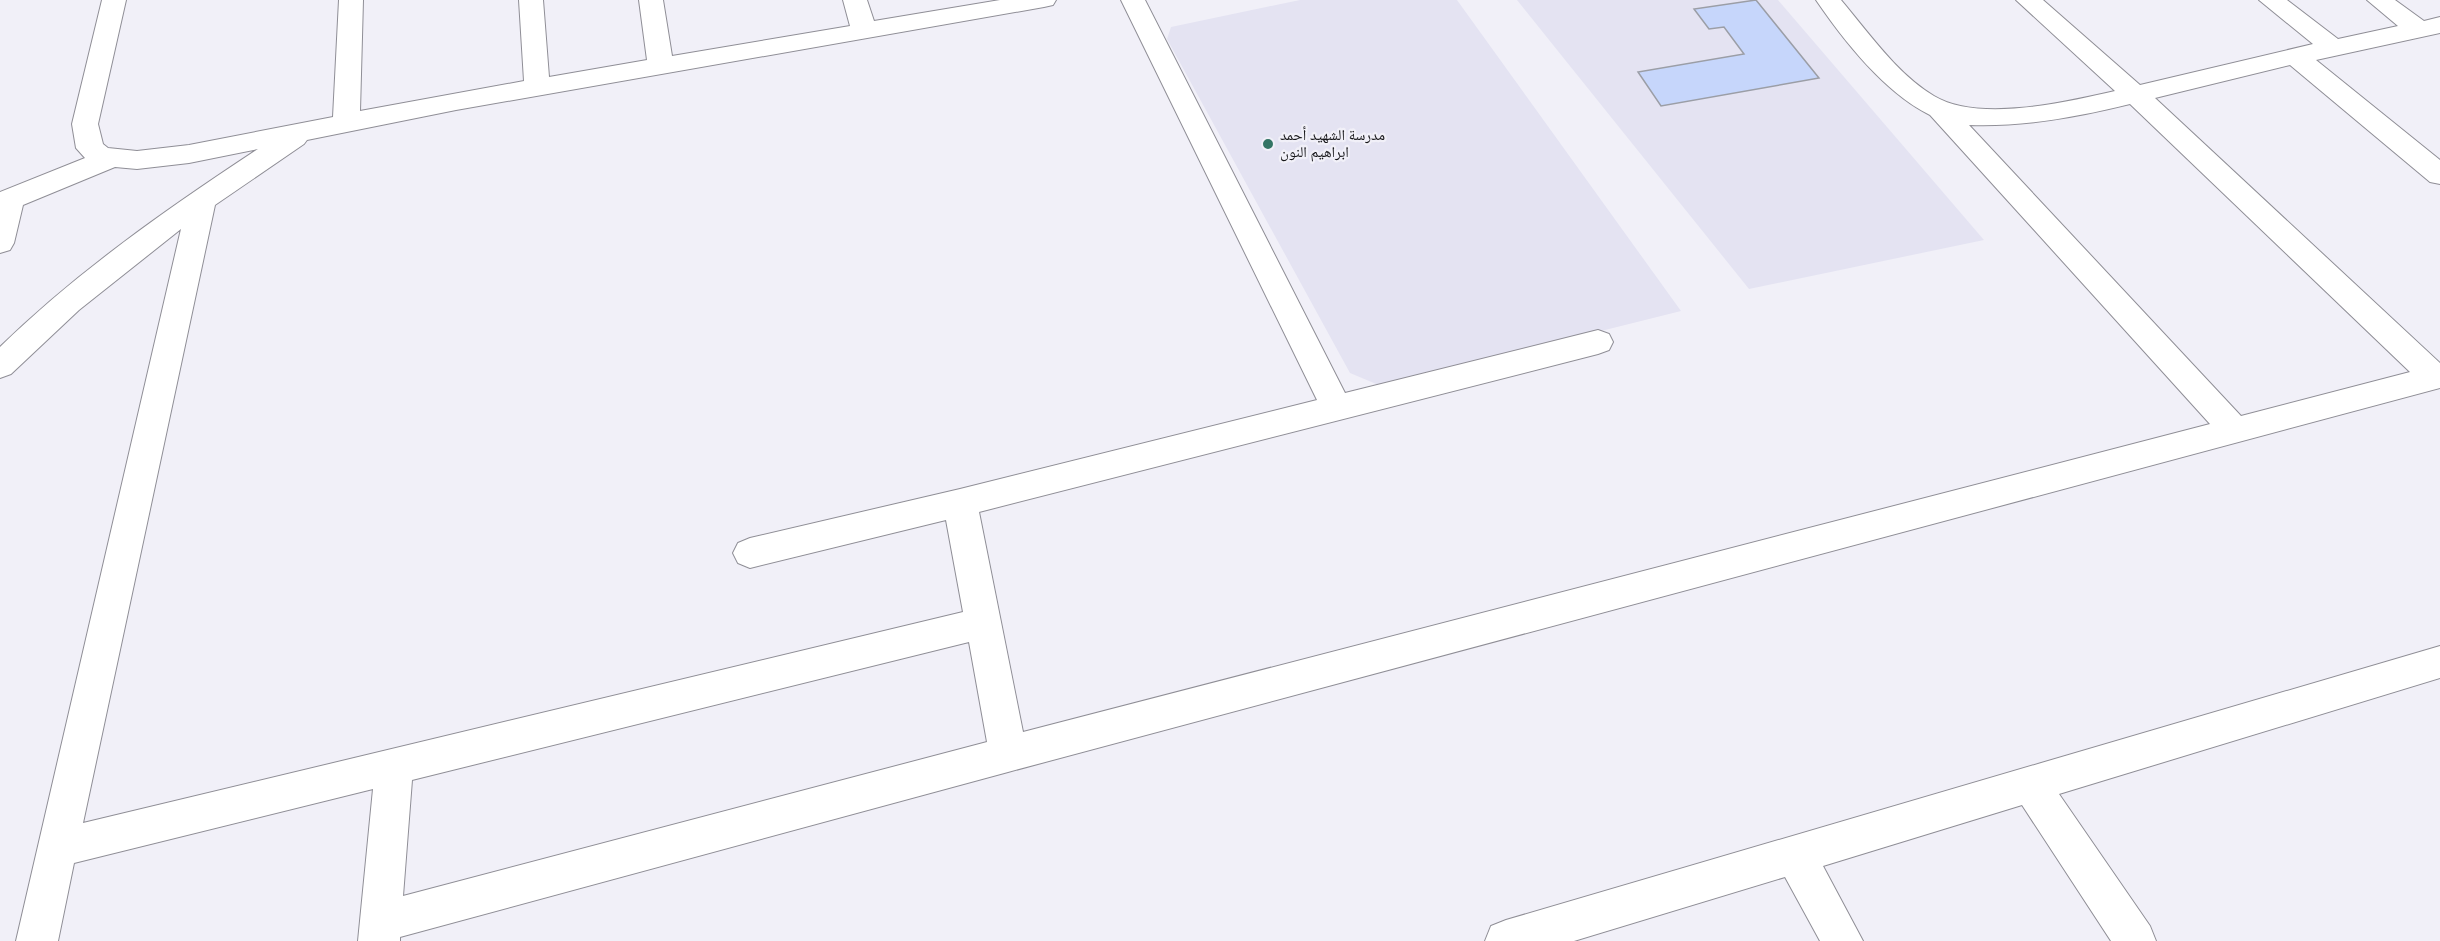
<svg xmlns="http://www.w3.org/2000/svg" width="2440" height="941" viewBox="0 0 2440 941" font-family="'Public Sans','Noto Naskh Arabic',sans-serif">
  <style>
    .built { fill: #e4e3f2 }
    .building { fill: #c6d6fb; stroke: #9b9ea6; stroke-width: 1.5 }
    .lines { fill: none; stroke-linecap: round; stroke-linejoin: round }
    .minor-casing { stroke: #8f8e96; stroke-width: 2 }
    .minor { fill: #fff; fill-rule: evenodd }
    .poi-dot { fill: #347565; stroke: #f1f0f8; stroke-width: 2 }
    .labels { text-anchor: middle; stroke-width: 4.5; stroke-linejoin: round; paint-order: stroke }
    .poi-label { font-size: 15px; fill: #17171a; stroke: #f1f0f8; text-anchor: start }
  </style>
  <rect width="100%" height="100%" fill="#f1f0f8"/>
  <g class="built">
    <path d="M1300,0H1457L1681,311L1381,386L1350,373L1167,39L1171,27Z"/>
    <path d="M1517,0H1778L1984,240L1749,289Z"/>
  </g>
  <path class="building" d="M1756,0L1819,78L1661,106L1638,72L1744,54L1724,27L1709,29L1694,9Z"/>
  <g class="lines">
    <defs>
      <g id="minor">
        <path d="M102,0H126L98,124L103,144L108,148L137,151L189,145L333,117L339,0H363L360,111L524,81L519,0H543L549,77L647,60L639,0H663L672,56L850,26L843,0H867L874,21L1000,0H1056L1053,5L1044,7L456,110L307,140L304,144L215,205L83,823L963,612L946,520L750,568L738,563L733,553L738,543L750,538L960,489L1317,400L1121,0H1145L1345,393L1598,330L1609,334L1613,342L1609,350L1598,354L979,512L1023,732L2210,424L1930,115C1885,93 1844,41 1816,0H1841C1869,33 1896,73 1934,96C1979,123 2066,102 2115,91L2016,0H2043L2140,85L2313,44L2259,0H2287L2338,39L2398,26L2367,0H2395L2424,21L2440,17V33L2316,60L2440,160V184L2430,182L2290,65L2155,98L2440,363V388L1008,772L400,937V941H358L373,789L74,863L58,941H16L181,229L79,310L11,374L0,378V347C78,271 167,209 258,149L189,163L137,169L115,167L23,205L14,243L10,250L0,253V192L85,158L76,148L72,124ZM2130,104L2410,372L2241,416L1969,125C2024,127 2077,117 2130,104ZM969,642L987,742L403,896L412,780Z"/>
        <path d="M2440,646V678L2059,794L2150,926L2156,941H2111L2022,805L1823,866L1863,941H1820L1785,877L1574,941H1485L1491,926L1506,920Z"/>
      </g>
    </defs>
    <use href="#minor" class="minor-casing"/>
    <use href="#minor" class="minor"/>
  </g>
  <circle class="poi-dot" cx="1268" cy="144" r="6"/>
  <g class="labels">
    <g class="poi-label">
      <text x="1280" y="140">مدرسة الشهيد أحمد<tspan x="1280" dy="17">ابراهيم النون</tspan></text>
    </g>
  </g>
</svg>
